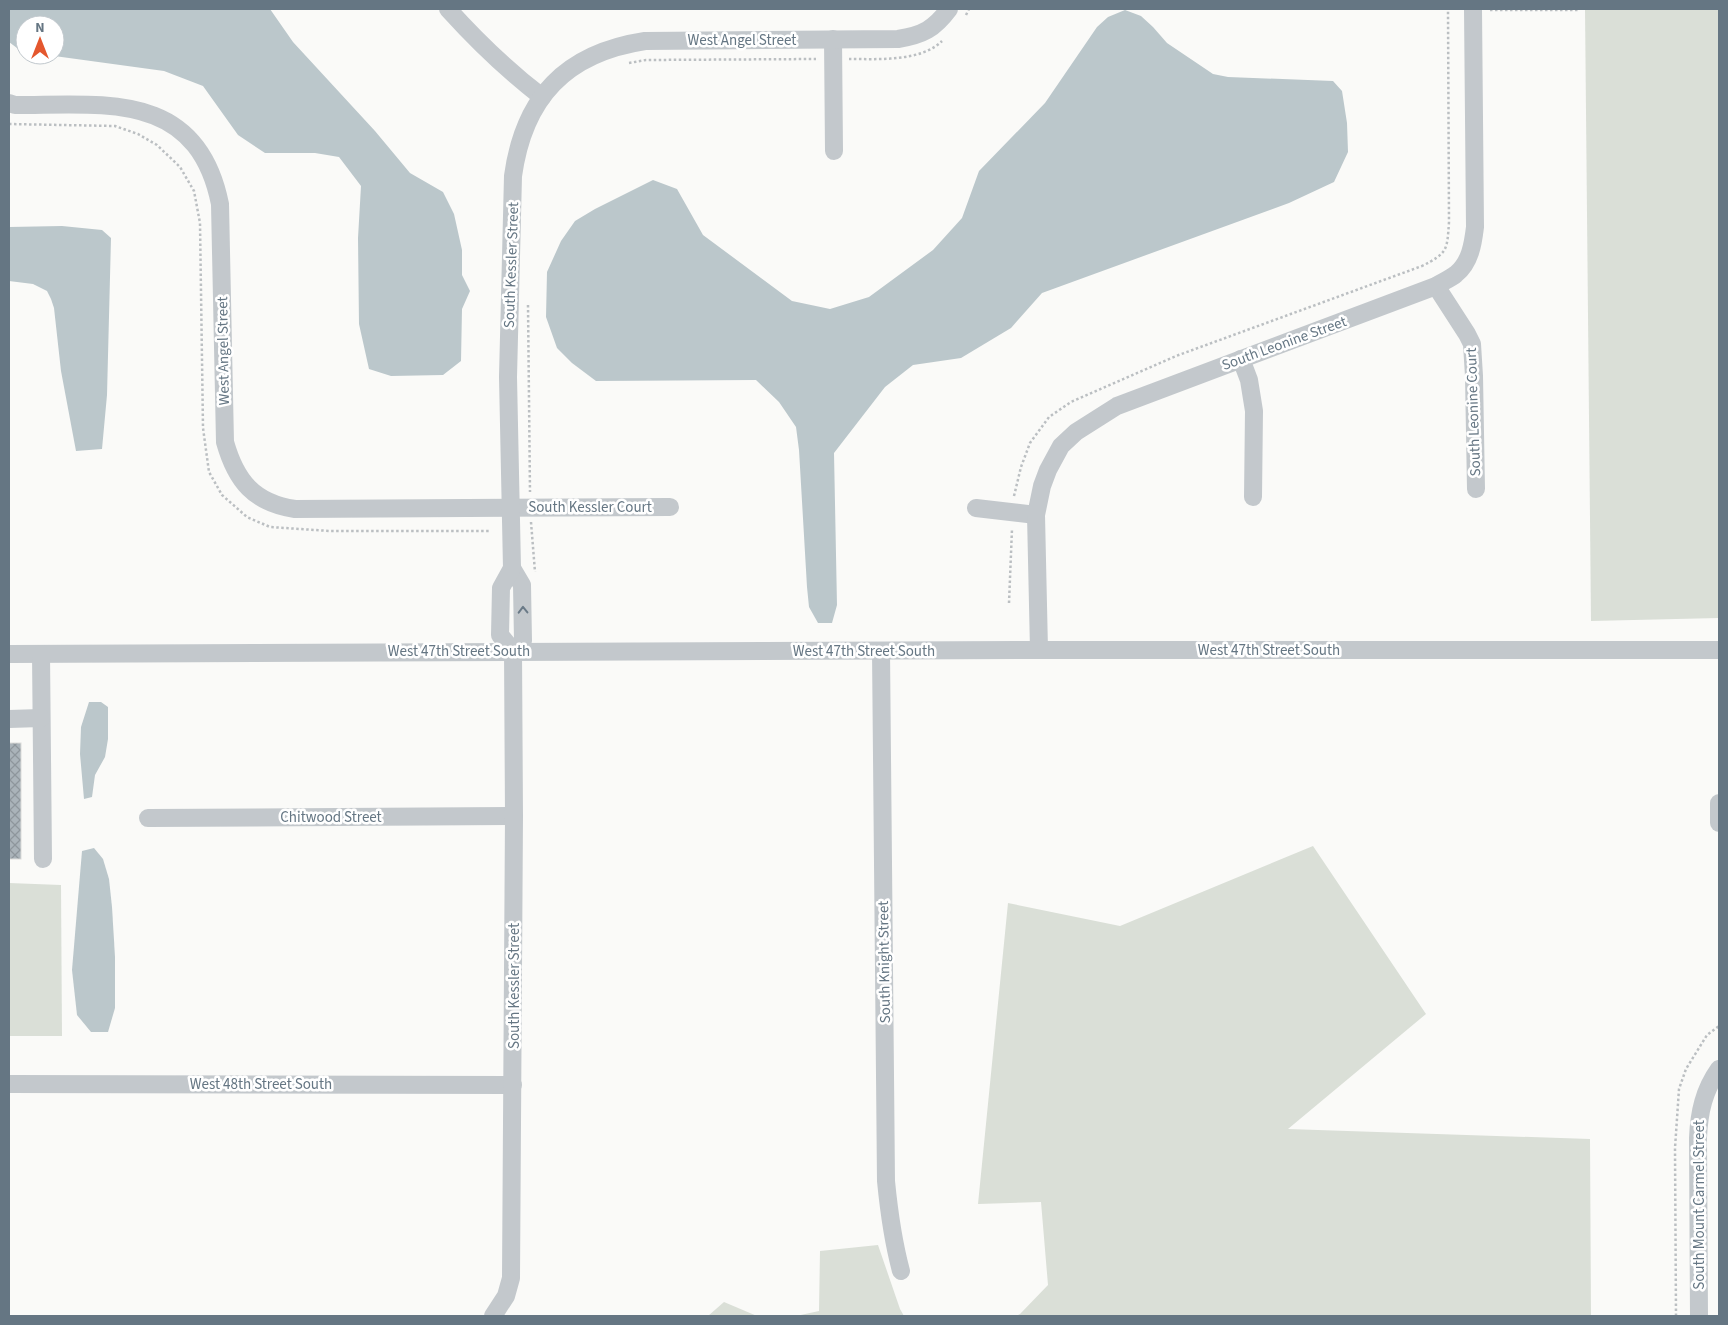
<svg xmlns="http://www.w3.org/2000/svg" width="1728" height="1325" viewBox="0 0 1728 1325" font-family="'Source Sans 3',sans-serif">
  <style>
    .grass { fill: #dadfd7 }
    .water { fill: #bbc7cb }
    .building { fill: url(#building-cross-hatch); stroke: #dcdcda }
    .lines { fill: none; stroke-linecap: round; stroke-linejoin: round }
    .path { stroke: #bbbfc2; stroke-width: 2.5; stroke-dasharray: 2.5 2.5; stroke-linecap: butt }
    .minor { stroke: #c3c8cc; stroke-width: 18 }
    .oneway { stroke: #6a7a87 }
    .labels { text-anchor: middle; stroke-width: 5; stroke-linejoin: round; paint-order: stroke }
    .street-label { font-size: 15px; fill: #657683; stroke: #fff }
  </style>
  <defs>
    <pattern id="building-cross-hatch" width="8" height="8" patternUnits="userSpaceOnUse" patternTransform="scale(1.25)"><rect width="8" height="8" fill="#aab3b9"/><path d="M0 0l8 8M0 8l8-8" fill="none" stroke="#8e969c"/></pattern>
  </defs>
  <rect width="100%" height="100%" fill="#fafaf8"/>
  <g class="grass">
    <path d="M1585,9H1719V618L1591,621Z"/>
    <path d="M1313,846L1426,1014L1288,1129L1590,1139L1591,1316H1016L1020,1314L1048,1285L1041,1202L978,1204L1008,903L1120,926Z"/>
    <path d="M9,883L61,885L62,1036H9Z"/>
    <path d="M878,1245L900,1309L904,1316H796L819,1311L820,1251Z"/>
    <path d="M724,1302L757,1316H708Z"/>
  </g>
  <g class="water">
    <path d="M9,9H270L293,42L375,131L410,173L443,192L454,214L462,250V275L470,291L462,309L461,361L443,375L391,376L369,369L359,324L358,238L361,186L339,157L315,153H265L238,135L203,86L164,71L47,55H55V25H25V52L21,51L9,42Z"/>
    <path d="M1125,10L1141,16L1153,27L1167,43L1213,74L1228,77L1333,81L1342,91L1347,123L1348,152L1334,182L1289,203L1042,293L1011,328L961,358L913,365L885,387L834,453L837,605L832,623H818L809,607L807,587L799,450L796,427L779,402L756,380L596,381L572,363L557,348L546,317L547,272L561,241L575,221L595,209L653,180L677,189L703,235L792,301L830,309L869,297L933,250L962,218L979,171L1045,103L1097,27L1108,17Z"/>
    <path d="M62,226L102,230L111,238L107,395L102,449L76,451L61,371L54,308L51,299L47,291L33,284L9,281V227Z"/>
    <path d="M89,702H101L108,707V739L105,757L95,775L92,797L84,799L80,754L81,727Z"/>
    <path d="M94,848L103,859L109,879L112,907L115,957V1008L108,1032H91L77,1015L72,970L82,851Z"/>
  </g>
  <rect class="building" x="9" y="743" width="12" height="116"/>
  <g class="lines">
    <g class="path">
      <path d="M1490,10H1579"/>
      <path d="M966,15L969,9"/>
      <path d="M849,59C877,59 921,62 942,41"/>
      <path d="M629,63L646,60L816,59"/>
      <path d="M9,124L115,126L138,134L157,145L180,167L194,191L200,223L203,428L209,472L222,495L247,517L270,527L330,531H490"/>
      <path d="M528,305L530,492"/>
      <path d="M1014,496L1021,467L1030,443L1049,417L1071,402L1176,356L1422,266C1448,253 1447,250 1449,222L1448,9"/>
      <path d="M531,522L535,572"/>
      <path d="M1009,603L1012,529"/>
      <path d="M1676,1316L1675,1148L1679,1089L1686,1069L1707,1035L1719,1026"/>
    </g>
    <g class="minor">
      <path d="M448,9C477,41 508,71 542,97"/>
      <path d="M833,39L834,151"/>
      <path d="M9,103L15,105C105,105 197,90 220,204L225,442C236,481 254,503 295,509L670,507"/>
      <path d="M1436,286L1467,334L1472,344L1474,376L1476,489"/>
      <path d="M1241,359L1249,380L1254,411L1253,497"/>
      <path d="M976,508L1036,515"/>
      <path d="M512,568L522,585L523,641L513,651"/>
      <path d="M1039,650L1036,515L1042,486L1048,470L1061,446L1076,432L1117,406L1436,286C1442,282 1450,279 1456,274C1470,263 1473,244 1475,227L1473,9"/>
      <path d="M881,651L886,1181C889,1212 893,1241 901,1271"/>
      <path d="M9,654L1039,650H1719"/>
      <path d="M41,654L43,859"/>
      <path d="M9,719L41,718"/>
      <path d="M1719,803V823"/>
      <path d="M148,818L514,816"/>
      <path d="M9,1084L513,1085"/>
      <path d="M493,1316L506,1296L511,1278L514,816L513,651L500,635L501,588L512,568L508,377L513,176C524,97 566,53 645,41L898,39C923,35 934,29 949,9"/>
      <path d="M1699,1316L1698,1138C1699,1112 1704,1090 1719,1069"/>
    </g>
  </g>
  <defs><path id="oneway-chevron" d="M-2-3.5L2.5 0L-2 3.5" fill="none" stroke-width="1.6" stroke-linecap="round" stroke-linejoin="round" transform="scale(1.25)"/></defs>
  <use class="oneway" href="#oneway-chevron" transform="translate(523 610) rotate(-91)"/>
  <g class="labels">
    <g class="street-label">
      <text x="742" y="45">West Angel Street</text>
      <text transform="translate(511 265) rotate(-88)" y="5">South Kessler Street</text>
      <text transform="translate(1284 343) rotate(-20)" y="5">South Leonine Street</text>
      <text transform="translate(223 351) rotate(-91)" y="5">West Angel Street</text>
      <text transform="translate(1473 412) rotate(-92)" y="5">South Leonine Court</text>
      <text x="590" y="512">South Kessler Court</text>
      <text x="1269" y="655">West 47th Street South</text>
      <text x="459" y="656">West 47th Street South</text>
      <text x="864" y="656">West 47th Street South</text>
      <text x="331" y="822">Chitwood Street</text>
      <text transform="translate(884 962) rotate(-91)" y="5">South Knight Street</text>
      <text transform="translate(514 986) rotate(-90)" y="5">South Kessler Street</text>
      <text x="261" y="1089">West 48th Street South</text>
      <text transform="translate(1699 1205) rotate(-90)" y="5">South Mount Carmel Street</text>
    </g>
  </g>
  <rect width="1728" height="1325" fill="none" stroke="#657683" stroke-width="20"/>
  <g transform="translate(40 40)"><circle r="24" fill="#ffffff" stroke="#c1c8cd"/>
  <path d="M0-4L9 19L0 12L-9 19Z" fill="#e4572e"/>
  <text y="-8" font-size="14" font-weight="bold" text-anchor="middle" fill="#657683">N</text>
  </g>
</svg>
